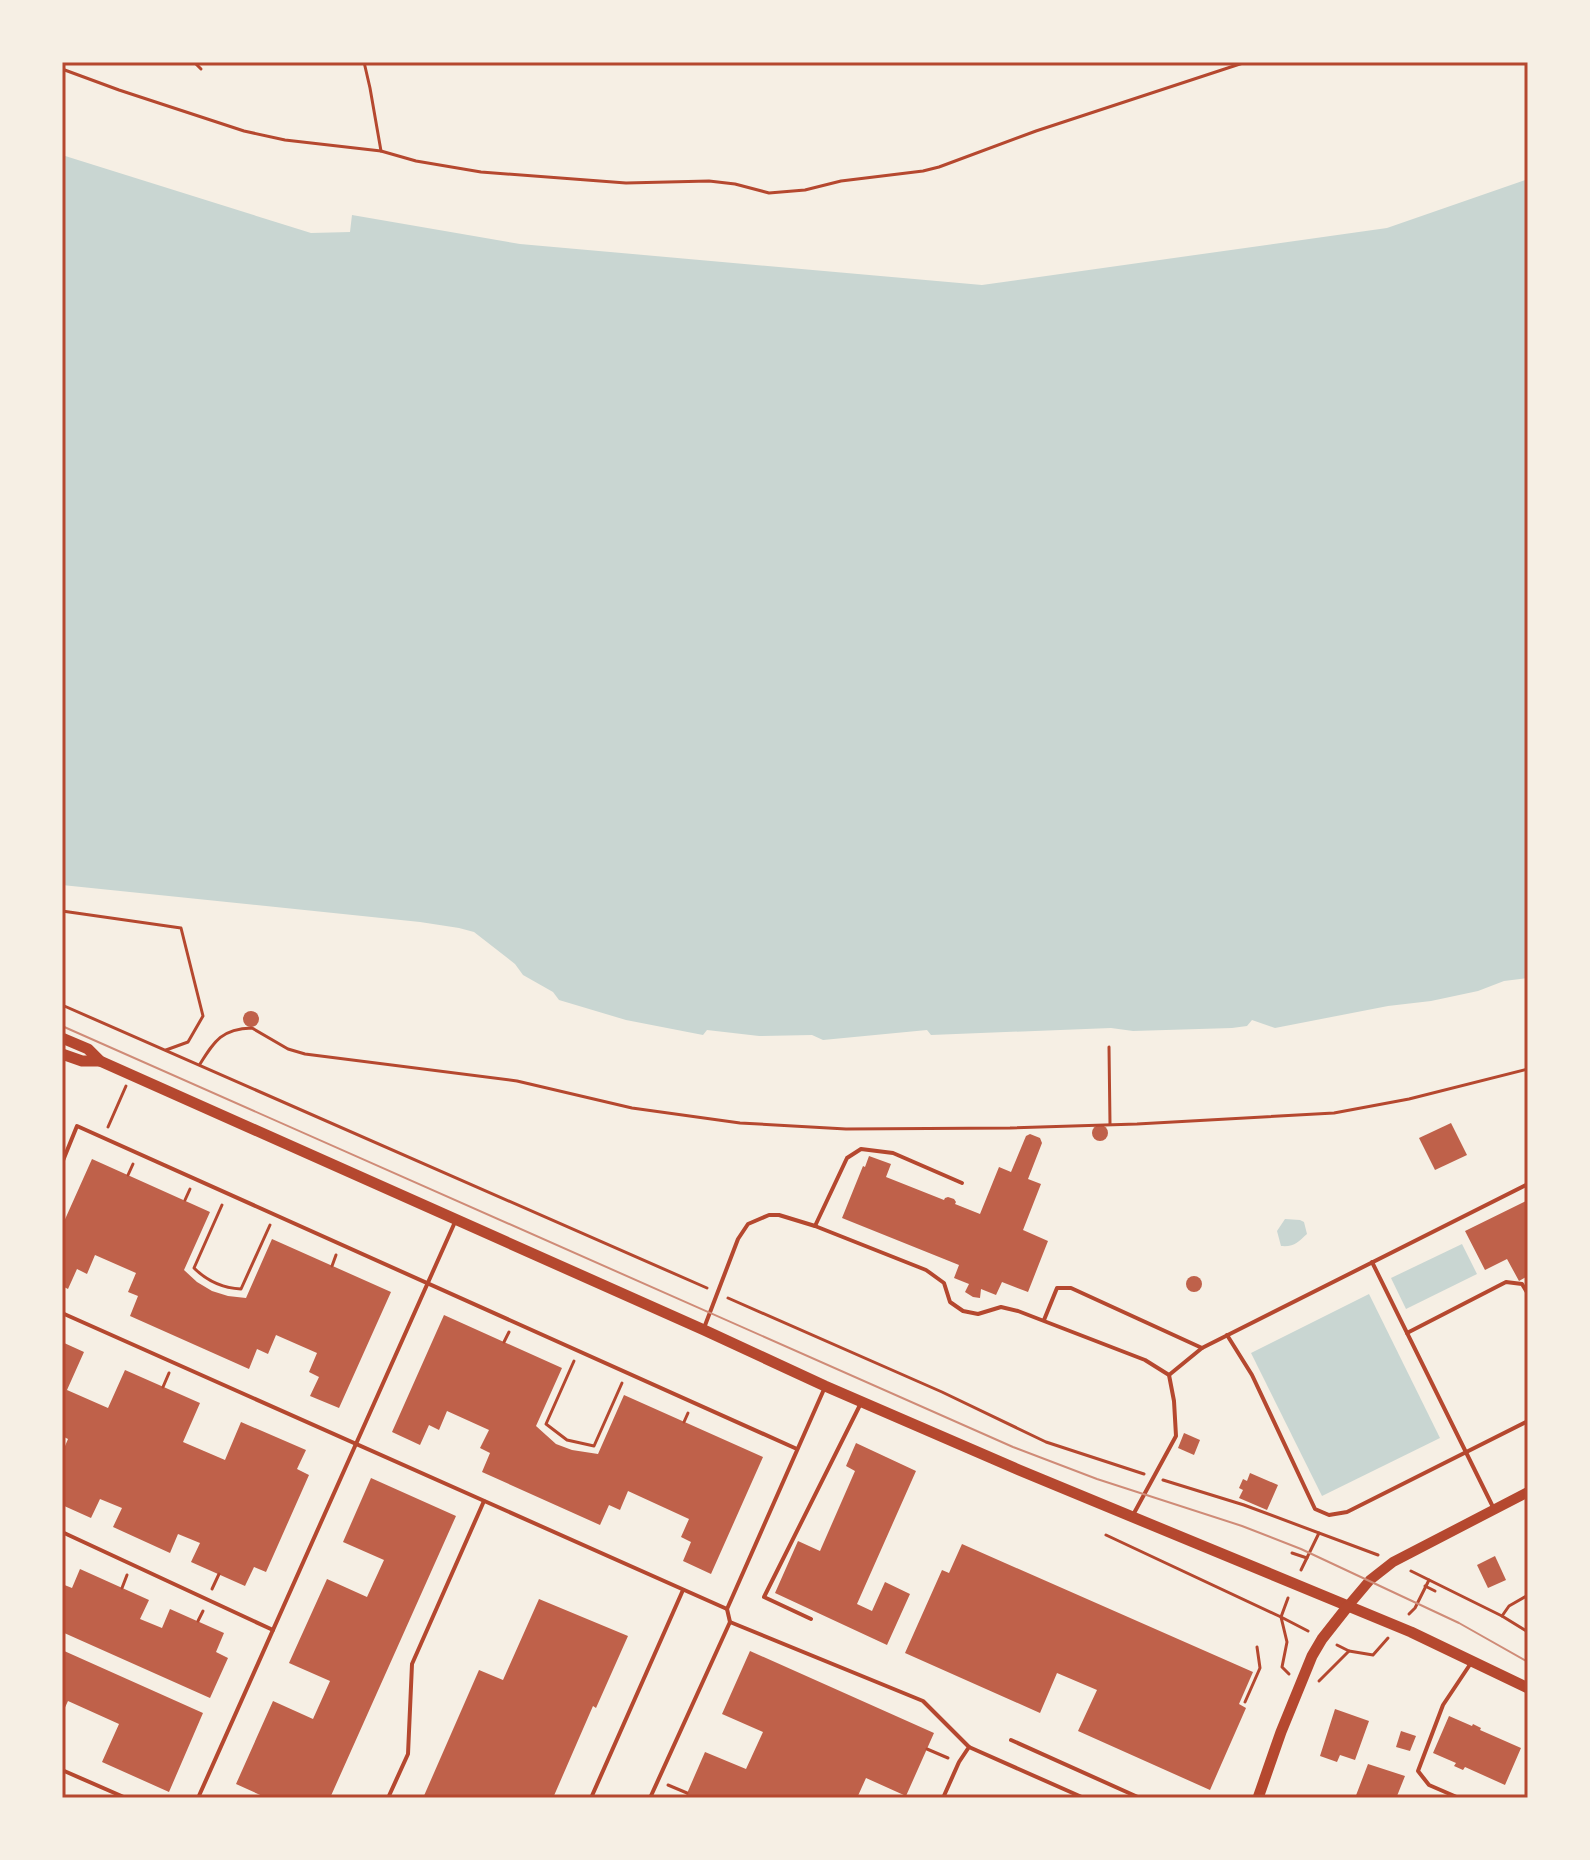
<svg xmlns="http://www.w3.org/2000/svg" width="1590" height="1860" viewBox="0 0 1590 1860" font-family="'Varela Round',sans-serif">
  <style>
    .water { fill: #c9d6d2 }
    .building { fill: #bf614a }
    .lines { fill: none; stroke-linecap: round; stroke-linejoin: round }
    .path { stroke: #b5482f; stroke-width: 3 }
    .service { stroke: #b5482f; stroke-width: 4 }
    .tertiary { stroke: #b5482f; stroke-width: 10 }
    .secondary { stroke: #b5482f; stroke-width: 11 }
    .tram { stroke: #cf8b77; stroke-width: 2 }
    .neatline { fill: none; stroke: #b5482f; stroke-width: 3 }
  </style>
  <rect width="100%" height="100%" fill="#f6efe4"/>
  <g class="water">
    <path d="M62,155L311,233L350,232L352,215L520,244L982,285L1387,228L1528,179V978L1504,981L1478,991L1431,1001L1388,1006L1275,1028L1252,1020L1247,1026L1232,1028L1133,1031L1111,1028L931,1035L927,1030L823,1040L812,1035L759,1036L707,1030L703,1035L626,1020L559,1000L553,992L523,975L515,964L474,932L459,928L420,922L62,885Z"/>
    <path d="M1285,1219L1300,1220L1304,1222L1307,1234C1298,1242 1295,1247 1281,1246L1277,1231Z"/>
    <path d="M1462,1244L1477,1274L1406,1309L1391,1278Z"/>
    <path d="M1369,1294L1440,1438L1322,1496L1251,1353Z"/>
  </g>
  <g class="building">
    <circle cx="251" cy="1019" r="8"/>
    <path d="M1451,1123L1467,1155L1435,1170L1419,1138Z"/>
    <circle cx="1100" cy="1133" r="8"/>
    <path d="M1030,1134L1040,1138L1042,1143L1028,1179L1041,1184L1023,1230L1048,1241L1028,1292L1002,1282L996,1295L981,1289L980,1298L973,1297L965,1292L969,1284L954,1278L959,1265L842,1218L863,1166L865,1167L869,1156L891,1164L886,1177L944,1200L945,1198L948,1197L954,1199L956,1202L955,1204L980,1214L999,1167L1011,1172L1026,1136Z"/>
    <path d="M92,1159L210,1212L184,1270L197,1282L212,1291L228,1296L246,1298L272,1239L391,1292L339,1408L310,1396L319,1377L309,1372L317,1353L276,1335L268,1354L257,1349L249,1369L130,1316L138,1296L128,1292L136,1273L95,1255L87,1274L77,1269L68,1289L62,1286V1226Z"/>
    <path d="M1528,1200V1276L1519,1281L1507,1259L1485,1270L1465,1231Z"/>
    <circle cx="1194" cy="1284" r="8"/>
    <path d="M444,1315L562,1368L536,1426L556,1444L572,1450L598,1454L624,1395L763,1457L711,1574L683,1561L691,1542L681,1537L689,1519L628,1491L620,1510L609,1505L600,1525L482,1472L490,1453L480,1448L489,1430L447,1411L439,1430L429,1425L420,1445L392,1432Z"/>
    <path d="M62,1342L84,1352L67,1390L108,1408L125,1370L200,1403L183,1442L225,1460L241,1422L306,1450L297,1469L309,1475L266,1572L254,1567L245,1586L191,1562L200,1543L178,1534L170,1553L113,1527L122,1508L100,1499L91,1518L62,1505V1453L68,1439L62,1436Z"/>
    <path d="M1184,1433L1200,1440L1194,1455L1178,1448Z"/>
    <path d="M856,1443L916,1471L857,1604L872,1611L885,1582L910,1594L887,1645L775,1593L798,1541L820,1551L855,1471L846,1466Z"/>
    <path d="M1250,1473L1278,1485L1267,1510L1239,1498L1243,1490L1239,1488L1243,1479L1247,1481Z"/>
    <path d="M371,1478L456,1516L330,1798H267L236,1784L273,1701L313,1719L330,1681L289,1663L327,1579L367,1597L384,1560L343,1542Z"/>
    <path d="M962,1544L1253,1672L1239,1704L1246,1708L1210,1790L1078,1731L1097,1690L1057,1673L1040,1713L905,1653L942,1570L949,1573Z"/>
    <path d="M1495,1556L1506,1580L1488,1588L1477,1565Z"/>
    <path d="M80,1569L149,1600L140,1619L162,1628L170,1609L224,1633L216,1652L228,1658L210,1698L62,1632V1584L72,1588Z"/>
    <path d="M539,1599L628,1636L596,1708L593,1706L553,1798H423L479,1670L503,1680Z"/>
    <path d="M62,1650L203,1713L169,1792L102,1762L119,1724L68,1701L62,1714Z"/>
    <path d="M750,1651L934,1733L906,1796L866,1778L857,1798H685L705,1752L746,1769L763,1732L722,1714Z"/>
    <path d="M1335,1709L1369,1721L1355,1760L1340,1755L1337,1762L1320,1756Z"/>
    <path d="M1449,1716L1472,1726L1473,1724L1481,1728L1480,1730L1521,1748L1505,1785L1465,1767L1463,1770L1454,1766L1456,1763L1433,1753Z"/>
    <path d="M1401,1731L1416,1736L1410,1751L1396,1747Z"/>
    <path d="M1368,1764L1405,1776L1397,1796L1401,1798H1355Z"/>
  </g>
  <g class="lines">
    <g class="path">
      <path d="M194,62L201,69"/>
      <path d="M364,62L370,88L381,151"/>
      <path d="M62,69L119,90L244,131L285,140L381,151L416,161L481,172L626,183L709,181L735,184L769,193L805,190L841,181L923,171L939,167L1036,131L1246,62"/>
      <path d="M62,911L181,928L203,1016L188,1042L166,1050"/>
      <path d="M62,1005L707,1288"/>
      <path d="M1109,1047L1110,1124"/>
      <path d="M200,1064C215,1040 222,1029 252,1028L288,1049L305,1054L517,1081L632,1108L740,1123L846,1129L1010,1128L1137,1124L1334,1113L1409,1099L1528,1069"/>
      <path d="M108,1127L126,1086"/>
      <path d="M128,1175L133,1164"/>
      <path d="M185,1200L190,1189"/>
      <path d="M222,1205L194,1268C207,1281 222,1288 241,1289L270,1225"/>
      <path d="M332,1266L336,1255"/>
      <path d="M728,1298L942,1392L1046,1442L1144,1474"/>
      <path d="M504,1342L509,1332"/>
      <path d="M574,1361L546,1424L567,1440L594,1446L622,1383"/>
      <path d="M163,1387L169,1373"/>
      <path d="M684,1422L688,1413"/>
      <path d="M1163,1480L1244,1505L1378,1555"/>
      <path d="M1106,1535L1281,1617L1308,1631"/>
      <path d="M1292,1553L1307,1558"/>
      <path d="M1301,1570L1319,1533"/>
      <path d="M1411,1571L1502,1616L1528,1632"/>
      <path d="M1425,1586L1435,1591"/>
      <path d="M122,1588L127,1575"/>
      <path d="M212,1589L219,1574"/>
      <path d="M1288,1598L1281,1617L1287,1642L1282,1667L1289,1674"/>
      <path d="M1409,1614L1415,1608L1429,1580"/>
      <path d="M1502,1616L1509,1606L1528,1595"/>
      <path d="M198,1621L203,1611"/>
      <path d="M1337,1645L1349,1651L1373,1655L1388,1638"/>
      <path d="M1319,1681L1349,1651"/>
      <path d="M1245,1702L1260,1668L1257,1647"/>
      <path d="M927,1749L948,1758"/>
      <path d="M668,1785L687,1793"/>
    </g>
    <g class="service">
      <path d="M62,1163L77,1126L797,1449"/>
      <path d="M815,1226L847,1158L861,1149L893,1153L962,1183"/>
      <path d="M1372,1262L1493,1507"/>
      <path d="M62,1313L727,1609"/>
      <path d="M1044,1320L1057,1288H1071L1202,1348"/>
      <path d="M704,1328L738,1239L748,1224L769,1215H779L815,1226L926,1270L944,1283L950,1302L963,1311L978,1314L1001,1307L1018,1311L1145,1360L1169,1375L1174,1401L1176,1436L1133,1515"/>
      <path d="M1407,1333L1506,1282L1522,1284L1528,1294"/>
      <path d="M1227,1335L1252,1375L1315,1509L1329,1515L1347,1512L1528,1421"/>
      <path d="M1169,1375L1202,1348L1528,1184"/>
      <path d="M62,1532L273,1630"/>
      <path d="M811,1619L764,1597L861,1403"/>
      <path d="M730,1622L923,1701L969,1747L959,1762L943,1798"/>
      <path d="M1011,1740L1140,1798"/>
      <path d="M969,1747L1084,1798"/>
      <path d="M62,1770L126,1798"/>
      <path d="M198,1798L455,1222"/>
      <path d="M388,1798L408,1754L412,1664L484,1501"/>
      <path d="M591,1798L683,1590"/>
      <path d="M650,1798L730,1622L727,1609L825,1387"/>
      <path d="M1459,1798L1429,1785L1418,1771L1443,1705L1471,1663"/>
      <path d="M1527,1798L1528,1796"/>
    </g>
    <path class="tertiary" d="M1348,1606L1370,1580L1393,1562L1528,1492"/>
    <g class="secondary">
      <path d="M62,1038L88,1049L100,1061L704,1330L825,1386L1019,1470L1411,1632L1528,1688"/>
      <path d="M62,1054L82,1061H100"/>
      <path d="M1258,1798L1281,1732L1312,1656L1322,1639L1348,1606"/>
    </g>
    <path class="tram" d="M62,1026L1013,1447L1097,1479L1242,1526L1301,1549L1459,1623L1528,1662"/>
  </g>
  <rect width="1590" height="1860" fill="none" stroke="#f6efe4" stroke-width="128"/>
  <rect x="64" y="64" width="1462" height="1732" class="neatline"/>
</svg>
